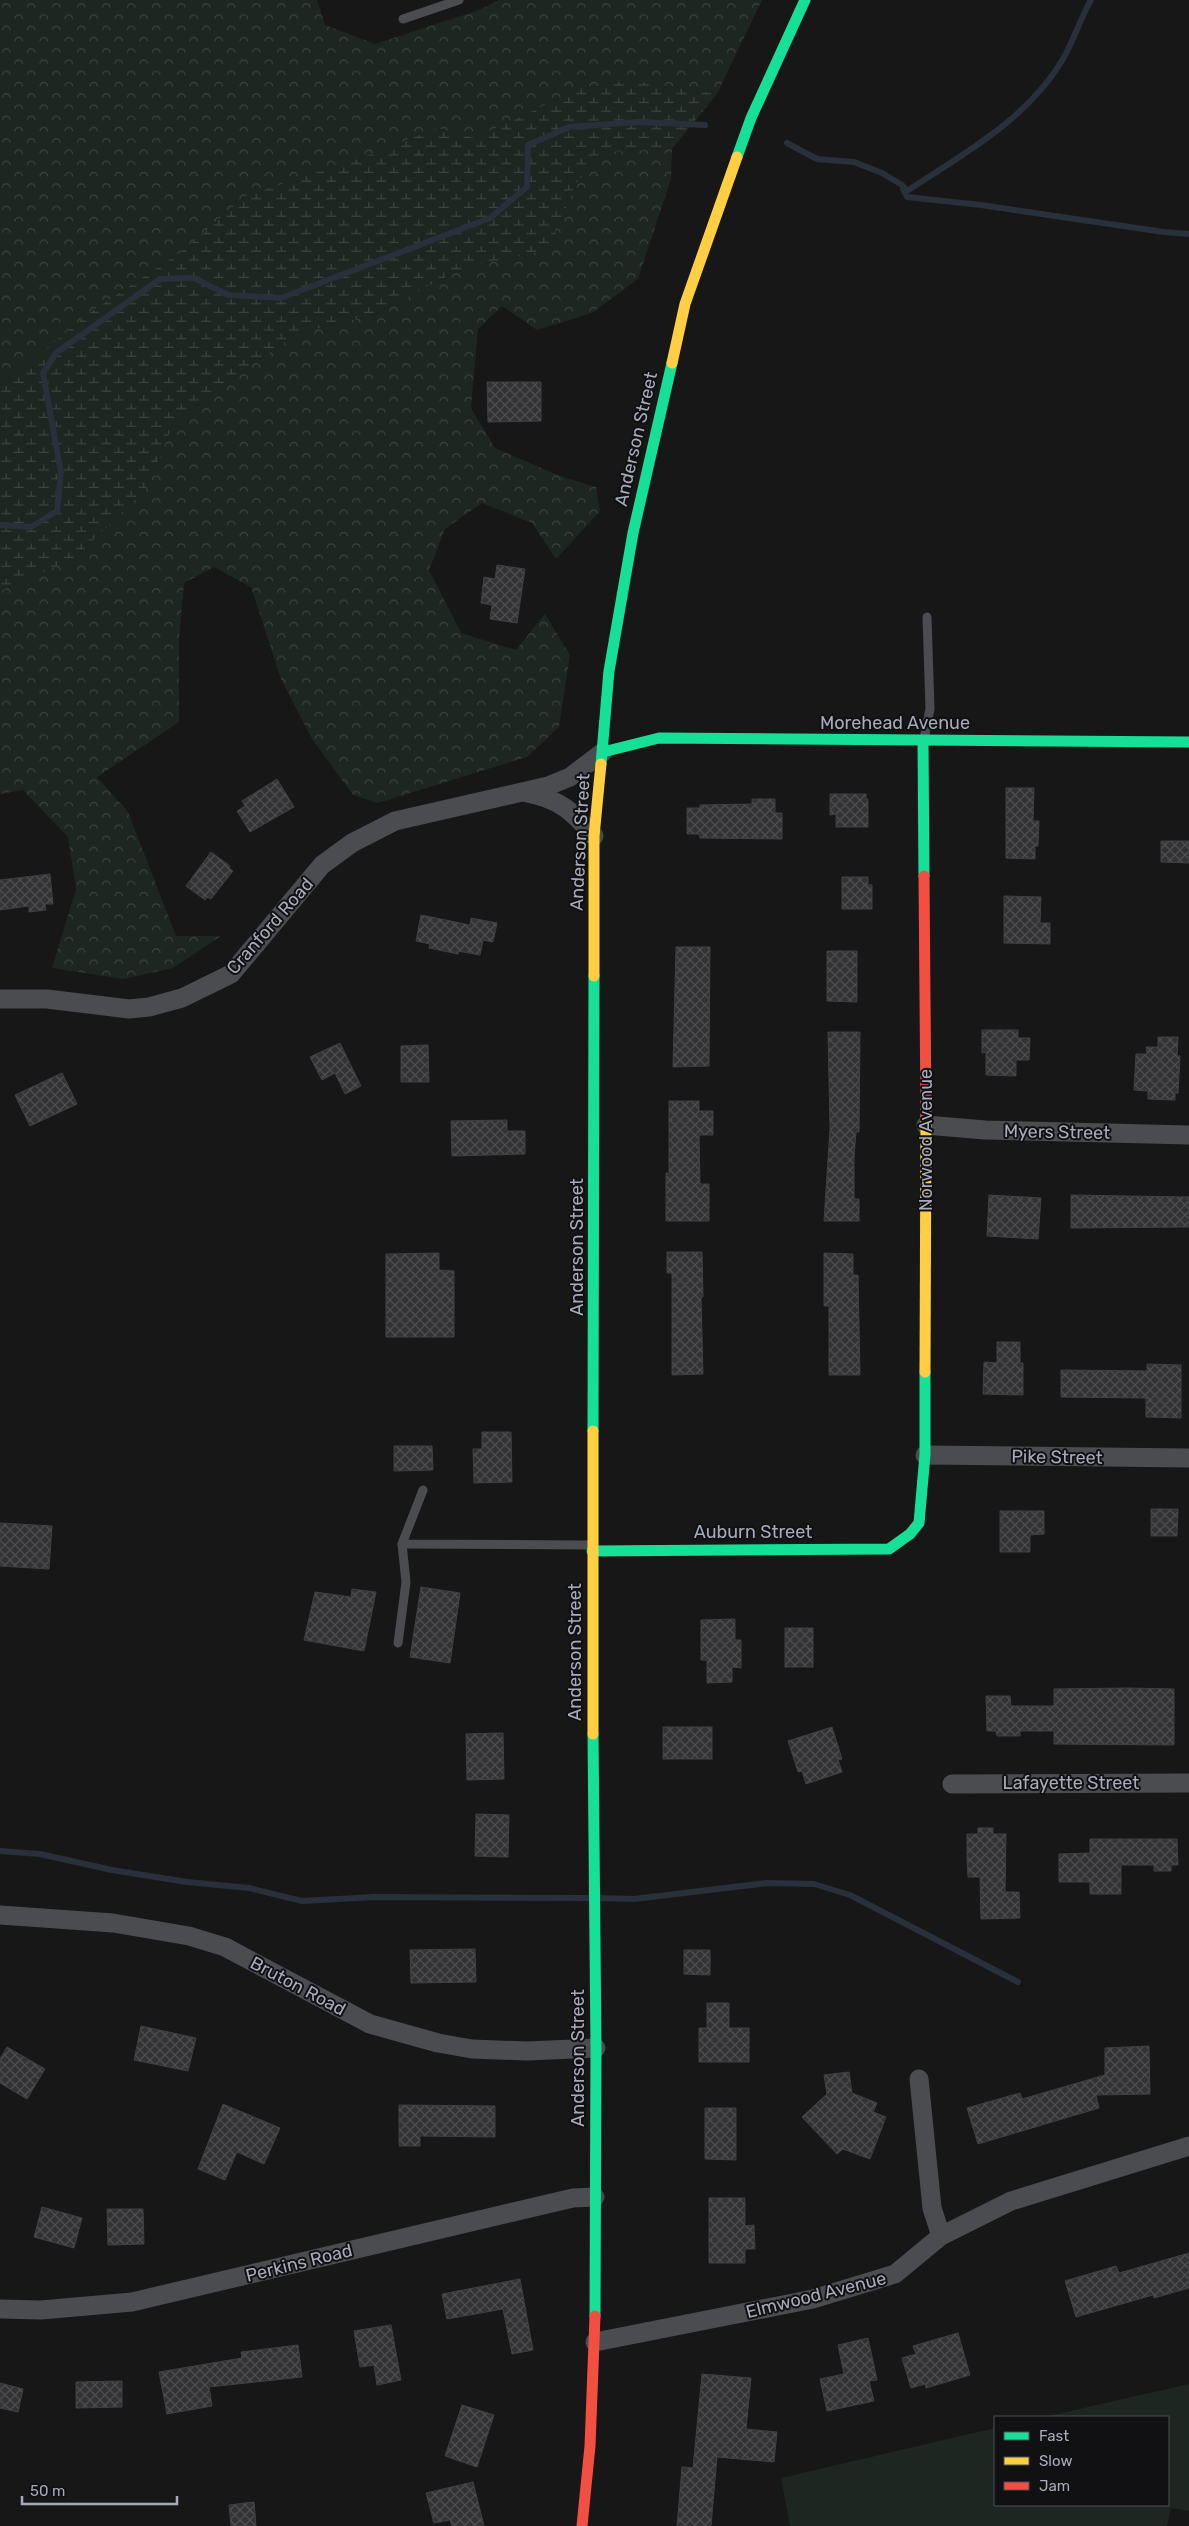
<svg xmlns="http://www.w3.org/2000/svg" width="1189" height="2526" viewBox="0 0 1189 2526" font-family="Rubik,sans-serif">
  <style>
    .forest { fill: url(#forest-crowns) }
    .wetland { fill: url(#wetland-marsh) }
    .park { fill: #1e2621 }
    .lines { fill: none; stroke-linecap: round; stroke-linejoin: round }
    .stream { stroke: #29303a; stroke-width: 6 }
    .building { fill: url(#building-cross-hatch); stroke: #3f4043 }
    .lane { stroke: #4a4c50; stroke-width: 9 }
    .street { stroke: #4a4c50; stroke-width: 19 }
    .fast { stroke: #16e098; stroke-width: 11 }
    .slow { stroke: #ffcf43; stroke-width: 11 }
    .jam { stroke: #f24e42; stroke-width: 11 }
    .labels { text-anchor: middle; stroke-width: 4; stroke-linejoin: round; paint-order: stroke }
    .street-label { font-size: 18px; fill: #a7aab9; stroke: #111113 }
  </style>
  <defs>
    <pattern id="forest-crowns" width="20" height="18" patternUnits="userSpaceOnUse" patternTransform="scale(1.25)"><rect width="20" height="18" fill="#1e2621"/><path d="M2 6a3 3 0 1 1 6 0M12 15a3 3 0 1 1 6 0" fill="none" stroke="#3c433f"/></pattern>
    <pattern id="wetland-marsh" width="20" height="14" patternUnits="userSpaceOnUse" patternTransform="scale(1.25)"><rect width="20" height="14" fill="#1e2621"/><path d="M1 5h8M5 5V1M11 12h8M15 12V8" fill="none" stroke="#3c433f"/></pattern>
    <pattern id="building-cross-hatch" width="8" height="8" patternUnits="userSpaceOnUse" patternTransform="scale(1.25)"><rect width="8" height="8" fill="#333335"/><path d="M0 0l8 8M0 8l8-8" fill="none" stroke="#4e4e50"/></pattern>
  </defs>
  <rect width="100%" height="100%" fill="#171717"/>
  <g class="forest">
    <path d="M0,0H317L325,25L375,44L479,10L499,0H762L717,94L631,80L581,88L475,138L437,128L358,159L181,252L92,311L0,386Z"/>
    <path d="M672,149L671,179L638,279L592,313L537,330L502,306L478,329L471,408L495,448L560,476L596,487L600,511L556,559L532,523L482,503L445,529L429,570L461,633L516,650L545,614L570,655L559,727L527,757L378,803L353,795L312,739L281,679L251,587L214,567L184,583L179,639V722L97,777L128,812L176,936H221L173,968L123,979L52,968L76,889L68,837L23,790L0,794V591L75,558L147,487L174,422L295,334L373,315L463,268L549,250L576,182L606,151Z"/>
  </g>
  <path class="wetland" d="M631,80L717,94L672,149L606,152L576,183L549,250L463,268L373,315L295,334L174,422L147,487L75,558L0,591V386L92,311L181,252L246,196L358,159L437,128L475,138L581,88Z"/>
  <path class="park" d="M1189,2384V2511L1171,2508L1167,2526H790L781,2478L995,2428V2505H1168V2417H1044Z"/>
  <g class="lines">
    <g class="stream">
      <path d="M787,143L817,159L854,162L882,173L902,185L907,191C963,154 1028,119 1063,59C1074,40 1080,19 1091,0"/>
      <path d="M903,189L907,197L981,205L1164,232L1189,234"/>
      <path d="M0,525L31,527L57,511L61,473L43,373L56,353L160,279L194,278L228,295L281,298L490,218L527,187L528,145L569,127L639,122L705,125"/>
      <path d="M0,1851L40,1854L112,1870L187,1882L249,1888L302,1901L374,1897L588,1898"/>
      <path d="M598,1898L634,1899L767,1883L814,1884L850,1895L1018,1982"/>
    </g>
  </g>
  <g class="building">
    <path d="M487,382H541V421L488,422Z"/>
    <path d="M497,565L525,569L517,623L490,619L492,605L481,603L484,577L495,579Z"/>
    <path d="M277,779L294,807L250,832L237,811L245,806L242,801Z"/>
    <path d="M1006,788H1034L1033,821H1039L1038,846H1035V859L1006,858Z"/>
    <path d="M830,794H866V799H868V827H836V814L830,815Z"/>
    <path d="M752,799H775V813H782V839L700,838L699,834H687V808H700V805L752,804Z"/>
    <path d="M1161,841H1189V863L1161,862Z"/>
    <path d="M211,852L230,866L229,868L233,871L211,899L207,897L205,900L186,886Z"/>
    <path d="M50,874L53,904H45L46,910L29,912V906L0,910V880Z"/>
    <path d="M842,877H868V885H872V909H842Z"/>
    <path d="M1004,896L1041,897L1040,923H1050V944L1004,943Z"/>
    <path d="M421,915L470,925L471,918L497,923L493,942L483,940L480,955L458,951V954L429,948L430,944L416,941Z"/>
    <path d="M676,947H710L709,1066L673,1067Z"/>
    <path d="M827,951H857V1002L827,1001Z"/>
    <path d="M982,1030H1018V1038H1030L1029,1060H1016V1076L986,1075V1052L982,1053Z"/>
    <path d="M828,1032H860L859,1132H856L854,1157V1199H859V1221H824L830,1129Z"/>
    <path d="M1158,1037H1178L1177,1056H1180L1178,1093H1175V1100L1148,1099V1091L1134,1090L1136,1054H1147L1146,1047H1158Z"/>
    <path d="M340,1043L361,1086L345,1094L335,1073L322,1080L310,1057Z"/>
    <path d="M428,1045L429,1082H401V1046Z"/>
    <path d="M62,1073L77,1104L30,1126L15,1095Z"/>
    <path d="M669,1101H699V1111H713V1135H699L700,1184H709V1221H666V1173H669Z"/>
    <path d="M507,1120V1131H525V1154L452,1156L451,1121Z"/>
    <path d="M989,1195L1041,1198L1038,1239L987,1236Z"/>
    <path d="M1071,1195L1189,1197V1227L1071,1228Z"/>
    <path d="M667,1252H702L703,1297H701L703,1374L672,1375V1273H667Z"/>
    <path d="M439,1253V1270L454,1271V1337H386V1254Z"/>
    <path d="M824,1253L853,1254V1275H858L860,1375H829V1306H824Z"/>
    <path d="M997,1342H1020V1363H1023V1395L983,1394L984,1362L997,1363Z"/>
    <path d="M1147,1364L1181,1365V1418L1146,1417V1398L1061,1397V1370L1147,1371Z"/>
    <path d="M482,1432H511L512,1482L474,1483L473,1449H482Z"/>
    <path d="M394,1446H432L433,1470L394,1471Z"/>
    <path d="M1151,1509H1178L1177,1536H1151Z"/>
    <path d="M1000,1511H1044V1534L1030,1535V1552H1000Z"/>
    <path d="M0,1523L52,1526L49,1569L0,1566Z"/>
    <path d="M421,1587L460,1593L450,1663L410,1657Z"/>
    <path d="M352,1589L376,1592L364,1651L304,1640L315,1592L351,1597Z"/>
    <path d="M735,1619V1640H741V1668L732,1667V1682L707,1683V1660H701V1620Z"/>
    <rect x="785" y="1628" width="28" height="39"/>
    <path d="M1128,1688L1174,1689V1745L1054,1744V1731H1020V1736H997L996,1731H987L986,1696H1010L1011,1706H1054V1689Z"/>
    <rect x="663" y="1727" width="49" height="32"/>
    <path d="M832,1727L842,1759L838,1760L842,1772L806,1784L802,1771L798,1772L788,1741Z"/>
    <path d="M503,1733L504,1779L467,1780L466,1734Z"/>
    <path d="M476,1814L509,1815L508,1857L475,1856Z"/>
    <path d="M978,1828H993V1834H1006L1005,1892H1019L1020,1918L981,1919L980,1877H968L967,1860V1834H978Z"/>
    <path d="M1090,1839H1177L1178,1865H1171V1871H1154V1865H1121V1894H1090V1882H1059V1854L1090,1853Z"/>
    <path d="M475,1949L476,1982L411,1983L410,1950Z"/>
    <path d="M684,1950H710V1975L684,1974Z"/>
    <path d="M707,2003H729V2028H749V2062H699V2028H707Z"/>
    <path d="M141,2026L196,2038L188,2071L134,2060Z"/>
    <path d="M1149,2046L1150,2094L1096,2095L1099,2108L978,2144L967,2108L1020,2093L1022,2099L1105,2075V2048Z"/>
    <path d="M7,2047L45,2069L27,2099L0,2083V2059Z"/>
    <path d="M849,2072L852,2093L877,2103L873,2112L886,2117L870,2159L843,2149L837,2154L802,2117L827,2094L824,2075Z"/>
    <path d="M223,2104L280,2128L264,2164L237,2152L225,2180L198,2169Z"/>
    <path d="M399,2105L495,2106V2137L420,2136V2146H399Z"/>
    <path d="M705,2108H736V2160L705,2159Z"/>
    <path d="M709,2198H745V2226L754,2225L755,2249H745V2263H709Z"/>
    <path d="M42,2207L82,2218L74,2248L34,2237Z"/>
    <path d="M107,2209H143L144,2244L108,2245Z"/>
    <path d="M1189,2253V2288L1154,2298L1153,2295L1076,2317L1065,2281L1116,2266L1119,2273Z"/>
    <path d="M520,2279L533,2350L512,2354L503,2309L447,2319L442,2294Z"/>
    <path d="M391,2325L401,2380L377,2385L374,2365L360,2367L354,2331Z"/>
    <path d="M958,2333L970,2375L926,2388L925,2384L911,2388L902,2358L916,2354L913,2346Z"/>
    <path d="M868,2338L877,2380L869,2381L874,2401L827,2411L820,2379L844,2374L838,2345Z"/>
    <path d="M298,2345L302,2377L209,2387L212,2406L167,2414L159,2372L242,2358L241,2352Z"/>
    <path d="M702,2374L751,2378L746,2429L777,2432L774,2462L717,2457L711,2526H677L682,2467L693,2468Z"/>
    <path d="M122,2381V2407L76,2408V2382Z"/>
    <path d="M0,2383L23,2389L18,2412L0,2408Z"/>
    <path d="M462,2405L494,2415L477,2467L445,2456Z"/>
    <path d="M473,2482L484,2526H452L450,2520L434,2523L426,2493Z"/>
    <path d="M254,2502L256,2526H231L229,2505Z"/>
  </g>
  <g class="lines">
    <g class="lane">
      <path d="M403,19L459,0"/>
      <path d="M924,739L930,709L927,617"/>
      <path d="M423,1490L402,1544L589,1545"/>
      <path d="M398,1643L406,1582L402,1544"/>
    </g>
    <g class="street">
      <path d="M527,793C560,799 573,812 594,836"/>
      <path d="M0,999H47L129,1009L149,1007L182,998L231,974L322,865L352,843L395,821L548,786L570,777L603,752"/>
      <path d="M926,1125L985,1130L1189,1135"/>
      <path d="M925,1455L1189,1458"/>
      <path d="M952,1784L1189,1783"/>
      <path d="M0,1915L113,1923L189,1936L225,1947L370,2024L438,2043L472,2049L527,2051L596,2048"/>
      <path d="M919,2079L932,2208L941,2236"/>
      <path d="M0,2309L41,2310L132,2302L573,2198L595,2197"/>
      <path d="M595,2342L813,2299L895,2274L941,2236L1011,2201L1189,2146"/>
    </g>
    <g class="fast">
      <path d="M737,157L751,118L805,0"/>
      <path d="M923,741L924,876"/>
      <path d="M603,752L659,738L1189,742"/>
      <path d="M601,764L609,671L633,533L672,363"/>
      <path d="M593,1431L594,976"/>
      <path d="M592,1551L889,1549L910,1534L919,1523L925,1455V1372"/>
      <path d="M593,1734L596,2048L595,2316"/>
    </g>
    <g class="slow">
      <path d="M672,363L685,304L737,157"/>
      <path d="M594,976V836L601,764"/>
      <path d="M925,1372L926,1116"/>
      <path d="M593,1431V1734"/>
    </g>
    <g class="jam">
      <path d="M924,876L926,1116"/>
      <path d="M582,2526L590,2446L595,2316"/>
    </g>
  </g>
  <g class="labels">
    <g class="street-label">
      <text transform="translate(636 439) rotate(-77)" y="6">Anderson Street</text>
      <text x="895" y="729">Morehead Avenue</text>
      <text transform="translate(580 842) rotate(-87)" y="6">Anderson Street</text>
      <text transform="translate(270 926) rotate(-49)" y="6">Cranford Road</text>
      <text transform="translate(1057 1132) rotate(1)" y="6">Myers Street</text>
      <text transform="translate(926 1140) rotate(-90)" y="6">Norwood Avenue</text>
      <text transform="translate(577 1247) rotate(-90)" y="6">Anderson Street</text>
      <text transform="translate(1057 1457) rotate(1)" y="6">Pike Street</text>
      <text x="753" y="1538">Auburn Street</text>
      <text transform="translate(575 1652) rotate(-90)" y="6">Anderson Street</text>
      <text x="1071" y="1789">Lafayette Street</text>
      <text transform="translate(298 1986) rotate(28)" y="6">Bruton Road</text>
      <text transform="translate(578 2058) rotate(-90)" y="6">Anderson Street</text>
      <text transform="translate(299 2263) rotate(-14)" y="6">Perkins Road</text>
      <text transform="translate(816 2295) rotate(-14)" y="6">Elmwood Avenue</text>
    </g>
  </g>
  <rect x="994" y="2416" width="175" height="90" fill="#111113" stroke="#4d4e55"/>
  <rect x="1004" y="2432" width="25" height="8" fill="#16e098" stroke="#4d4e55"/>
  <text x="1039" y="2441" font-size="15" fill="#a7aab9">Fast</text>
  <rect x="1004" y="2457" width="25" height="8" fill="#ffcf43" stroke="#4d4e55"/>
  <text x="1039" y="2466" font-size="15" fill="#a7aab9">Slow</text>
  <rect x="1004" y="2482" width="25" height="8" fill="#f24e42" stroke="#4d4e55"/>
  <text x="1039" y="2491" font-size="15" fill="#a7aab9">Jam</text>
  <path d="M22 2496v8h155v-8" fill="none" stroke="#a7aab9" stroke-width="2.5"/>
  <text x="30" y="2496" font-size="15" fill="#a7aab9" stroke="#111113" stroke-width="4" paint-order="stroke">50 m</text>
</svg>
